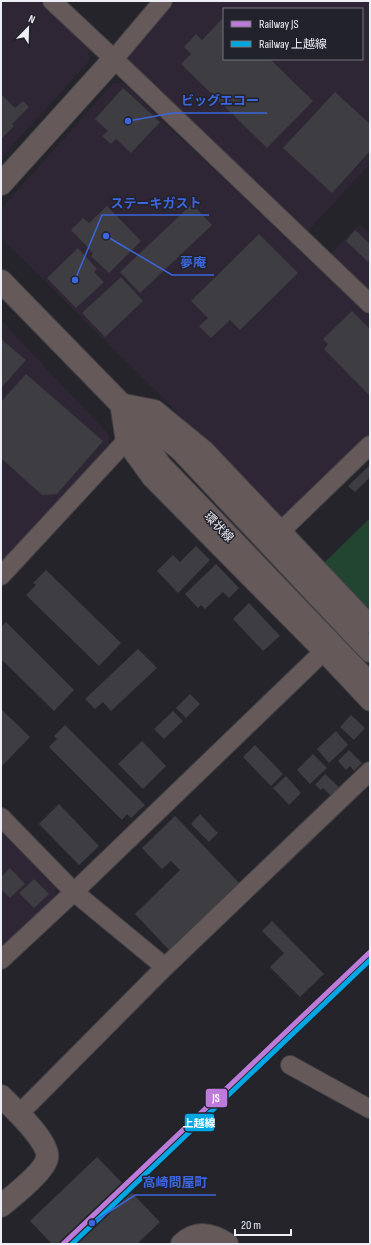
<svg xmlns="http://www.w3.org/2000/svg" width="371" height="1245" viewBox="0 0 371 1245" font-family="'Sofia Sans Condensed','Noto Sans JP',sans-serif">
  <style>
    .commercial { fill: #2e2634; fill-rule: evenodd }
    .green { fill: #214530 }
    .building { fill: #3d3d42 }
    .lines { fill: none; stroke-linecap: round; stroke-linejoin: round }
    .minor-casing { stroke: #414146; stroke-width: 20 }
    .tertiary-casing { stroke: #414146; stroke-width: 24 }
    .minor { stroke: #655a59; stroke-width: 18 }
    .tertiary { stroke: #655a59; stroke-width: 22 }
    .rail-1-casing { stroke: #22222c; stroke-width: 8 }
    .rail-2-casing { stroke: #22222c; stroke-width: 8 }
    .rail-1 { stroke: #bd7bd9; stroke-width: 5 }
    .rail-2 { stroke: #00a7e3; stroke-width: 5 }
    .labels { text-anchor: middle; stroke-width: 3; stroke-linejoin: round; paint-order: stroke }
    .street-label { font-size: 12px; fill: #eeeff6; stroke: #22222c }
    .leader { fill: none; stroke: #3c66dc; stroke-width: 1.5 }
    .callout-dot { fill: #3c66dc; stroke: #22222c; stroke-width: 1.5 }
    .callout-label { font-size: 13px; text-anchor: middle; font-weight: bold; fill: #3c66dc; stroke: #22222c; stroke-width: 3; stroke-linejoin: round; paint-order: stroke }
    .line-badge { stroke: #22222c; stroke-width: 1.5 }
    .badge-label { font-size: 11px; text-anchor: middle; font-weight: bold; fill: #fff }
  </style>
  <rect width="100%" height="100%" fill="#24242a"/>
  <g class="commercial">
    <path d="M1,1H39L88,47L89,61L1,158Z"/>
    <path d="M176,1H370V164L306,233L128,63L131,54ZM224,9H362V59H224Z"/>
    <path d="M113,83H124L169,127L370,317V429L368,430L370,435L286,518L276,517L157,392L1,238V209Z"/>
    <path d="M360,224L370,234V293L329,255Z"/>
    <path d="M1,320L109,435V445L1,568Z"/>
    <path d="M1,831L56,888L55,899L1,950Z"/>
  </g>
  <path class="green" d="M370,518V614L323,564Z"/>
  <g class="building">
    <path d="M224,17V59H270L313,101L267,148L181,64L191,54L184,47L196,34L202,40Z"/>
    <path d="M123,88L160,122L131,153L116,139L111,144L102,136L108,131L95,119Z"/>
    <path d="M335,92L370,124V151L332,193L283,148Z"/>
    <path d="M1,94L15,108L23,101L29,107L12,124L14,126L1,139Z"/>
    <path d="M192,204L212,225L140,293L120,272Z"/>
    <path d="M107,206L141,241L109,273L91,256L93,253L71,230L83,218L89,223Z"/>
    <path d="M355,230L370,244V259L368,262L346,241Z"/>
    <path d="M259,234L298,273L240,330L230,320L211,338L199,326L208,318L191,301Z"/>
    <path d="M78,248L97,269L94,272L104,282L76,308L47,278Z"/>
    <path d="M121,277L143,301L105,337L82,313Z"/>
    <path d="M352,311L370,329V396L324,349L328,344L323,339Z"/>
    <path d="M1,339L26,360L1,388Z"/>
    <path d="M26,374L103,441L57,494L42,495L1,458V402Z"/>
    <path d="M370,465V477L355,492L348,486Z"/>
    <path d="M196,546L210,560L178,593L157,571L173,555L180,562Z"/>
    <path d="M216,564L239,588L229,598L223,592L205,609L201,605L198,608L185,594Z"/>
    <path d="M46,570L121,643L99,666L26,595L36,585L33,583Z"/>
    <path d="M249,603L280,636L263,651L233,619Z"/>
    <path d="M6,622L74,690L54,711L1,659V627Z"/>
    <path d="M138,649L157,668L111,711L103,702L95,709L85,699Z"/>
    <path d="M190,694L200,704L186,718L176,708Z"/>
    <path d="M1,709L30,737L1,767Z"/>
    <path d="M173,711L183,721L164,739L154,729Z"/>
    <path d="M351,715L365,728L354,740L340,727Z"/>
    <path d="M65,725L145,805L131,818L127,814L122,820L49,747L57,739L54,736Z"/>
    <path d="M336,731L348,745L329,763L317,749Z"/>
    <path d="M142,741L166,766L143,789L118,764Z"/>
    <path d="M255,745L283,774L271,786L243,757Z"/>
    <path d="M349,750L362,763L354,771L350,766L346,770L338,761Z"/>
    <path d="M313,754L327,768L310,784L297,770Z"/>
    <path d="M325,774L339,787L331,796L323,788L321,790L315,785Z"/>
    <path d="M286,776L301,793L289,805L273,788Z"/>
    <path d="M59,804L99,846L79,865L39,824Z"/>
    <path d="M200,814L218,833L209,842L191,824Z"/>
    <path d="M175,816L241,885L171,952L135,914L180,870L171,861L162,869L142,848Z"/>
    <path d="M10,868L25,884L10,898L1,889V877Z"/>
    <path d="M34,879L49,894L34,908L19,893Z"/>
    <path d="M272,921L324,974L300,997L270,967L284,953L262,931Z"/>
    <path d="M97,1157L160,1222L137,1244H52L30,1221Z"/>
  </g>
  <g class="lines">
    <defs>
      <g id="minor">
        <path d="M52,1L114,59L370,304"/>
        <path d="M114,59L163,1"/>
        <path d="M281,531L370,445"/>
        <path d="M1,576L125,442"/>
        <path d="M370,624L205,450L155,409L119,402L125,442L151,478L323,652L370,702"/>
        <path d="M1,817L74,892L165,967"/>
        <path d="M1,960L74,892L323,652"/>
        <path d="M290,1065L370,1109"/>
        <path d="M19,1114L165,967L370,771"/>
      </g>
      <g id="tertiary">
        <path d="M1,184L114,59"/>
        <path d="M1,281L119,402L180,449L370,651"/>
        <path d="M127,415L160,465L370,684"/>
        <path d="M1,1096C12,1107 51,1143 47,1158C45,1171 12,1197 1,1206"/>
        <path d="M182,1244C197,1230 212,1234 227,1244"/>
      </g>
    </defs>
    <use href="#minor" class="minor-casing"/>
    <use href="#tertiary" class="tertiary-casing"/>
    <use href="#minor" class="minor"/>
    <use href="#tertiary" class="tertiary"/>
    <defs>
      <path id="rail-1" d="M63,1244L370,952"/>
      <path id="rail-2" d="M72,1244L370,960"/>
    </defs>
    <use href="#rail-1" class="rail-1-casing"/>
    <use href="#rail-2" class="rail-2-casing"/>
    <use href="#rail-1" class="rail-1"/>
    <use href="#rail-2" class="rail-2"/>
  </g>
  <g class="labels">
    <g class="street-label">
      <text transform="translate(219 527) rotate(46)" y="4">環状線</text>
    </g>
  </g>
  <path class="leader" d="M128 121L173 113H267M75 280L102 215H209M106 236L172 275H214M92 1223L135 1195H216"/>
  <g class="callout-dot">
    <circle cx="128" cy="121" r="4"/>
    <circle cx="75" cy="280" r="4"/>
    <circle cx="106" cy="236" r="4"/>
    <circle cx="92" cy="1223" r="4"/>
  </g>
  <g class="callout-label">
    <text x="220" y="105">ビッグエコー</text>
    <text x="156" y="208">ステーキガスト</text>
    <text x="193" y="267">夢庵</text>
    <text x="175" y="1187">高崎問屋町</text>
  </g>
  <g class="line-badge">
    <rect x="205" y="1088" width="23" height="20" rx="4" fill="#bd7bd9"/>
    <rect x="184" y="1113" width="31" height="19" rx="4" fill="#00a7e3"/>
  </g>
  <g class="badge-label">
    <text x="216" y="1102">JS</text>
    <text x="199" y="1127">上越線</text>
  </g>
  <rect width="371" height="1245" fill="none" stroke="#eeeff6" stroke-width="4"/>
  <rect x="223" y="8" width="140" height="52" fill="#22222c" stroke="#74747d"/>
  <rect x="231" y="21" width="20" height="6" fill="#bd7bd9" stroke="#74747d"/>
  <text x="259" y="28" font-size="12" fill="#eeeff6">Railway JS</text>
  <rect x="231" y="41" width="20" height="6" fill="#00a7e3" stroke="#74747d"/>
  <text x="259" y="48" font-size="12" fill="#eeeff6">Railway 上越線</text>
  <g transform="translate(28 28) rotate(23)" stroke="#22222c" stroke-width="3" paint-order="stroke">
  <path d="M0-3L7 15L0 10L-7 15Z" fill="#eeeff6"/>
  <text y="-6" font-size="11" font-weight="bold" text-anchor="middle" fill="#eeeff6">N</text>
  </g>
  <path d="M235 1229v6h56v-6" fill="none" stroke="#eeeff6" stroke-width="2"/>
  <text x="241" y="1229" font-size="12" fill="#eeeff6" stroke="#22222c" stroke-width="3" paint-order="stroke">20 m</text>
</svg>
